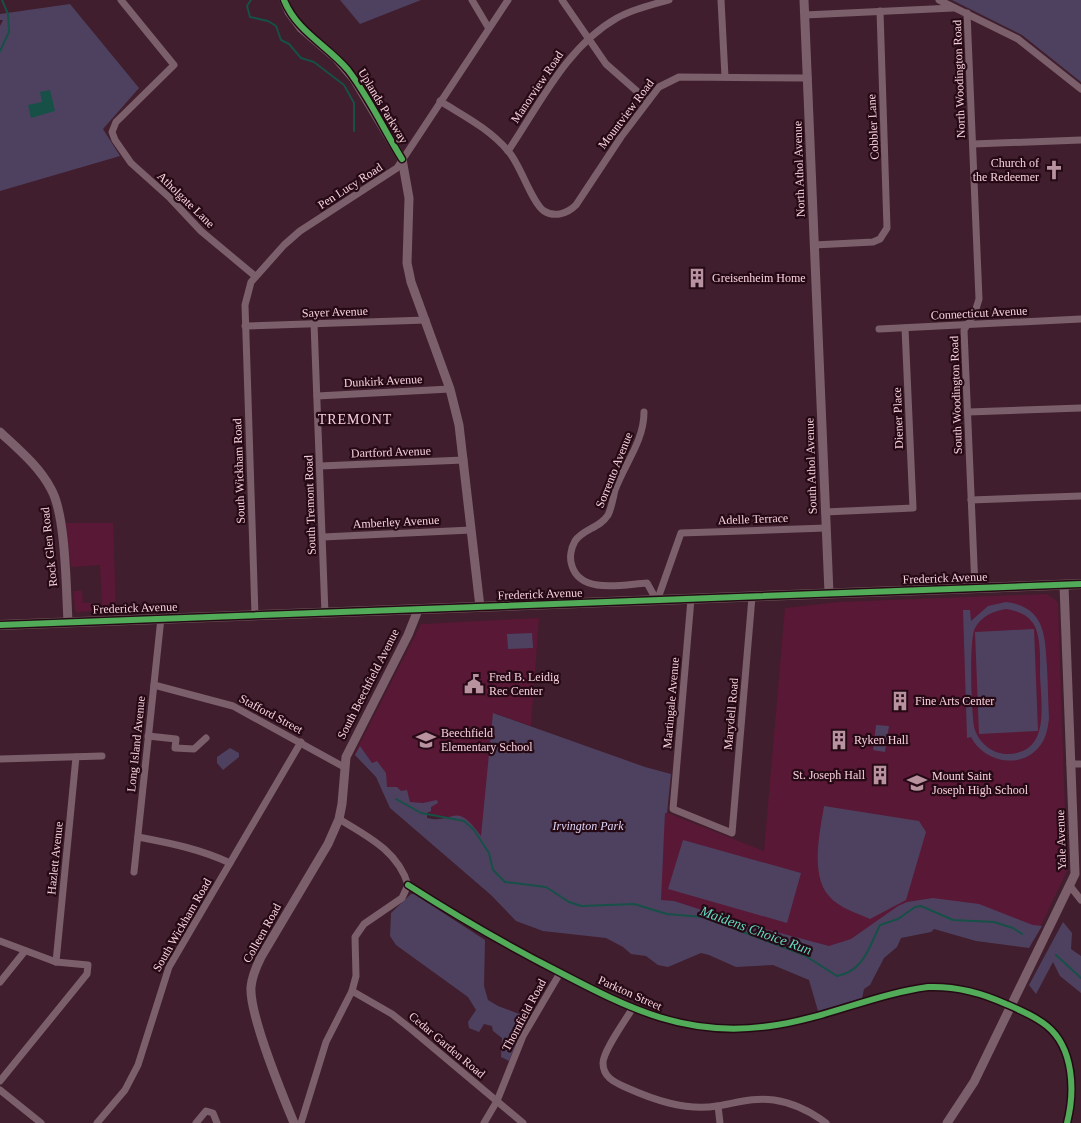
<svg xmlns="http://www.w3.org/2000/svg" width="1081" height="1123" viewBox="0 0 1081 1123" font-family="Georgia,serif">
  <style>
    .built { fill: #591835 }
    .green { fill: #4e4160; fill-rule: evenodd }
    .water { fill: #165046 }
    .lines { fill: none; stroke-linecap: round; stroke-linejoin: round }
    .stream { stroke: #165046; stroke-width: 2 }
    .minor { stroke: #7b5f6a; stroke-width: 7 }
    .tertiary { stroke: #7b5f6a; stroke-width: 9 }
    .primary { stroke: #715a5d; stroke-width: 10 }
    .cycleway-casing { stroke: #250a15; stroke-width: 9 }
    .cycleway { stroke: #51ab58; stroke-width: 6 }
    .labels { text-anchor: middle; stroke-width: 4.5; stroke-linejoin: round; paint-order: stroke }
    .street-label { font-size: 12px; fill: #f8d0dc; stroke: #250a15 }
    .poi-label { font-size: 12px; fill: #f8d0dc; stroke: #250a15; text-anchor: start }
    .park-label { font-size: 12px; font-style: italic; fill: #dfd6f7; stroke: #250a15 }
    .neighbourhood-label { font-size: 14px; letter-spacing: 1px; fill: #f8d0dc; stroke: #250a15 }
    .water-label { font-size: 14px; font-style: italic; fill: #62dac1; stroke: #250a15 }
  </style>
  <rect width="100%" height="100%" fill="#401e2d"/>
  <g class="built">
    <path d="M66,523H113L116,611H102L100,565L71,567Z"/>
    <path d="M73,591H82L83,603H92V611L77,612L75,610Z"/>
    <path d="M1047,594L1058,602L1067,871L1035,938L933,901L836,951L660,904L665,812L764,851L785,608L839,602Z"/>
    <path d="M539,618L531,726L494,713L480,851L459,827L385,791L375,768L354,755L421,624Z"/>
  </g>
  <g class="green">
    <path d="M340,0H421L360,24Z"/>
    <path d="M952,0H1081V82L1022,35Z"/>
    <path d="M70,4L139,88L103,129L120,156L0,191V26L3,20H0V14Z"/>
    <path d="M1006,602C1045,607 1045,635 1047,667C1048,684 1048,701 1049,718C1048,728 1046,739 1039,747C1020,770 984,762 971,737L967,738L963,610H970L971,621L988,606ZM1006,609C1019,611 1031,616 1036,629C1041,643 1040,661 1040,675C1041,704 1051,754 1007,754C993,754 980,744 975,730C971,718 969,638 975,628C982,616 993,611 1006,609Z"/>
    <path d="M1034,629L1038,731L979,734L975,632Z"/>
    <path d="M532,633L533,648L508,649L507,634Z"/>
    <path d="M493,713L645,767L671,774L667,813H665L661,900L674,901L739,922L829,946L851,939L898,906L907,902L933,898L979,904L1033,925L1042,926L1029,948L976,941L934,929L931,932L901,938L897,947L884,958L870,985L864,989L862,998L818,1011L809,980L773,965L736,967L709,955L701,953L668,967L658,965L646,956L631,954L623,947L606,938L543,931L516,921L491,895L390,808L376,777L355,755L360,746L372,763L377,761L386,773L387,787H397L401,791L407,790L410,802L423,803L437,800L438,803L431,807V811L427,813V818C455,825 454,799 481,836Z"/>
    <path d="M876,725L889,726L885,752L873,750Z"/>
    <path d="M230,748L239,753V757L223,770L217,763V757Z"/>
    <path d="M824,806L919,821L926,832L906,900L870,919C857,913 839,908 829,896C810,875 820,831 824,806Z"/>
    <path d="M683,840L801,873L787,923L668,889Z"/>
    <path d="M411,894H414L485,940L484,986L488,1000L498,1006L525,1016V1022L509,1061L501,1057L502,1038L493,1031L492,1026L484,1024L479,1032L469,1028L468,1022L476,1010L468,997L396,945L390,936L391,913Z"/>
    <path d="M1063,922L1072,933L1071,949L1081,956V993L1060,976L1053,962L1036,994L1029,985Z"/>
  </g>
  <path class="water" d="M50,90L55,111L31,118L28,105L42,102L40,92Z"/>
  <g class="lines">
    <g class="stream">
      <path d="M251,0L247,6L250,17L268,21L276,26L281,40L289,44L301,58L314,62L344,85L354,103V131"/>
      <path d="M0,51L9,32L8,14L2,0"/>
      <path d="M396,799L421,813L464,821L474,830L489,853L493,870L505,882L546,887L569,902L581,906L634,904L667,914L703,917L804,955L837,976C864,971 869,947 880,925L898,919L915,907L921,906L953,920L994,922L1013,928L1022,934"/>
      <path d="M1056,955L1081,978"/>
    </g>
    <g class="minor">
      <path d="M121,0L174,65L116,122L112,132L115,140L131,163L170,198L201,231L255,276"/>
      <path d="M472,0L488,27"/>
      <path d="M562,0L606,64L648,101"/>
      <path d="M721,0L725,77"/>
      <path d="M939,0L1018,39L1081,89"/>
      <path d="M967,13L979,299L975,312L964,330L975,588"/>
      <path d="M805,15L953,8"/>
      <path d="M440,101C464,116 490,129 509,152C521,166 532,203 544,211C555,218 568,213 576,205L621,137L659,87L679,77L808,78"/>
      <path d="M973,144L1081,140"/>
      <path d="M508,151C540,104 566,47 617,18C633,9 651,5 669,0"/>
      <path d="M814,245L873,242L880,239L887,228L880,11"/>
      <path d="M314,323L325,614"/>
      <path d="M245,326L426,320"/>
      <path d="M879,329L1081,319"/>
      <path d="M317,396L450,389"/>
      <path d="M644,412C644,441 625,463 615,490C613,498 612,507 608,515C600,528 583,529 575,541C571,548 569,558 572,566C581,595 625,584 647,583L657,601"/>
      <path d="M968,412L1081,408"/>
      <path d="M320,466L464,460"/>
      <path d="M971,500L1081,496"/>
      <path d="M825,512L913,508L905,328"/>
      <path d="M323,537L471,530"/>
      <path d="M691,599L673,809L732,833L752,597"/>
      <path d="M657,601L681,533L826,528"/>
      <path d="M255,615L245,305L251,282L284,245L300,231L397,168L508,0"/>
      <path d="M154,685L233,706L344,767"/>
      <path d="M148,736L176,739L175,748L194,749L206,738"/>
      <path d="M0,759L102,756"/>
      <path d="M1070,764H1081"/>
      <path d="M138,837C170,843 200,849 230,863"/>
      <path d="M134,872L161,618"/>
      <path d="M408,885C458,917 506,945 559,972C630,1009 687,1038 770,1026C824,1019 874,994 928,987C956,986 980,992 1006,1004C1020,1010 1035,1016 1047,1026C1074,1048 1075,1092 1067,1123"/>
      <path d="M1070,886L1081,900"/>
      <path d="M0,941L56,962L88,965L87,974L0,1081"/>
      <path d="M56,962L76,757"/>
      <path d="M0,982L25,951"/>
      <path d="M352,991L392,1014L411,1029L523,1123"/>
      <path d="M632,1009C625,1021 603,1051 603,1063C603,1077 614,1082 625,1087C654,1100 685,1111 717,1106C736,1103 754,1097 774,1100C794,1103 810,1111 826,1123"/>
      <path d="M0,1090L41,1123"/>
      <path d="M718,1106L720,1123"/>
      <path d="M97,1123L125,1090L138,1065L169,967L301,742"/>
      <path d="M196,1123L206,1111L213,1113L217,1123"/>
      <path d="M301,1123L326,1042L352,991L356,976L355,937L364,924L402,898L408,885C398,851 367,836 339,819"/>
      <path d="M484,1123L497,1101L523,1036L560,973"/>
    </g>
    <g class="tertiary">
      <path d="M284,0L289,12L301,28L336,58L354,79L402,159L409,198L407,263L411,282L450,389L459,425L480,607"/>
      <path d="M804,0L829,593"/>
      <path d="M0,432C18,449 39,466 51,489C66,515 66,588 68,621"/>
      <path d="M294,1123C282,1094 249,1015 251,987C252,976 256,967 261,957L328,844L339,819L342,804L346,757L408,635L418,610"/>
      <path d="M947,1123L974,1082L1075,874L1064,585"/>
    </g>
    <path class="primary" d="M0,625L1081,584"/>
    <defs>
      <g id="cycleway">
        <path d="M284,0C297,32 327,45 348,70C369,97 384,130 402,159"/>
        <path d="M0,625L1081,584"/>
        <path d="M408,885C458,917 506,945 559,972C630,1009 687,1038 770,1026C824,1019 874,994 928,987C956,986 980,992 1006,1004C1020,1010 1035,1016 1047,1026C1074,1048 1075,1092 1067,1123"/>
      </g>
    </defs>
    <use href="#cycleway" class="cycleway-casing"/>
    <use href="#cycleway" class="cycleway"/>
  </g>
  <defs>
    <symbol id="church-bare" viewBox="-9 -9 18 18"><path d="M-1.2-6h2.4v3.5h3.3v2.4h-3.3V6h-2.4V-.1h-3.3v-2.4h3.3Z" fill="#b8929f" stroke="#250a15" stroke-width="2.5" paint-order="stroke"/></symbol>
    <symbol id="building-bare" viewBox="-9 -9 18 18"><path d="M-4-6H4V6H1V3H-1V6H-4ZM-2.5-4.3h1.7v1.8h-1.7ZM.8-4.3h1.7v1.8H.8ZM-2.5-1h1.7V.8h-1.7ZM.8-1h1.7V.8H.8Z" fill="#b8929f" stroke="#250a15" stroke-width="2.5" paint-order="stroke"/></symbol>
    <symbol id="civic-bare" viewBox="-9 -9 18 18"><path d="M-.6-6.5H3V-4.5H.6V-3L4-1V1h2V6H-6V1h2V-1L-.6-3ZM-1.2 2.5V6h2.4V2.5Z" fill="#b8929f" stroke="#250a15" stroke-width="2.5" paint-order="stroke"/></symbol>
    <symbol id="school-bare" viewBox="-9 -9 18 18"><path d="M0-5L7-2L0 1L-7-2ZM-4 1L0 2.5L4 1V4Q0 6-4 4Z" fill="#b8929f" stroke="#250a15" stroke-width="2.5" paint-order="stroke"/></symbol>
  </defs>
  <g fill-rule="evenodd">
    <use href="#church-bare" x="1040" y="156" width="28" height="28"/>
    <use href="#building-bare" x="683" y="264" width="28" height="28"/>
    <use href="#civic-bare" x="460" y="670" width="28" height="28"/>
    <use href="#building-bare" x="886" y="687" width="28" height="28"/>
    <use href="#school-bare" x="412" y="726" width="28" height="28"/>
    <use href="#building-bare" x="825" y="726" width="28" height="28"/>
    <use href="#building-bare" x="866" y="761" width="28" height="28"/>
    <use href="#school-bare" x="903" y="769" width="28" height="28"/>
  </g>
  <g class="labels">
    <g class="street-label">
      <text transform="translate(959 79) rotate(-92)" y="4">North Woodington Road</text>
      <text transform="translate(537 87) rotate(-56)" y="4">Manorview Road</text>
      <text transform="translate(383 106) rotate(59)" y="4">Uplands Parkway</text>
      <text transform="translate(626 114) rotate(-53)" y="4">Mountview Road</text>
      <text transform="translate(873 127) rotate(-93)" y="4">Cobbler Lane</text>
      <text transform="translate(799 169) rotate(-92)" y="4">North Athol Avenue</text>
      <text transform="translate(350 186) rotate(-33)" y="4">Pen Lucy Road</text>
      <text transform="translate(186 200) rotate(44)" y="4">Atholgate Lane</text>
      <text transform="translate(335 312) rotate(-2)" y="4">Sayer Avenue</text>
      <text transform="translate(979 313) rotate(-3)" y="4">Connecticut Avenue</text>
      <text transform="translate(383 381) rotate(-3)" y="4">Dunkirk Avenue</text>
      <text transform="translate(956 395) rotate(-92)" y="4">South Woodington Road</text>
      <text transform="translate(898 418) rotate(-92)" y="4">Diener Place</text>
      <text transform="translate(391 452) rotate(-2)" y="4">Dartford Avenue</text>
      <text transform="translate(811 466) rotate(-92)" y="4">South Athol Avenue</text>
      <text transform="translate(614 470) rotate(-68)" y="4">Sorrento Avenue</text>
      <text transform="translate(239 471) rotate(-92)" y="4">South Wickham Road</text>
      <text transform="translate(310 505) rotate(-92)" y="4">South Tremont Road</text>
      <text transform="translate(753 519) rotate(-2)" y="4">Adelle Terrace</text>
      <text transform="translate(396 522) rotate(-3)" y="4">Amberley Avenue</text>
      <text transform="translate(49 547) rotate(-96)" y="4">Rock Glen Road</text>
      <text transform="translate(945 578) rotate(-2)" y="4">Frederick Avenue</text>
      <text transform="translate(540 594) rotate(-2)" y="4">Frederick Avenue</text>
      <text transform="translate(135 608) rotate(-2)" y="4">Frederick Avenue</text>
      <text transform="translate(368 684) rotate(-63)" y="4">South Beechfield Avenue</text>
      <text transform="translate(671 703) rotate(-85)" y="4">Martingale Avenue</text>
      <text transform="translate(271 714) rotate(28)" y="4">Stafford Street</text>
      <text transform="translate(731 714) rotate(-85)" y="4">Marydell Road</text>
      <text transform="translate(136 744) rotate(-84)" y="4">Long Island Avenue</text>
      <text transform="translate(1061 840) rotate(-92)" y="4">Yale Avenue</text>
      <text transform="translate(55 858) rotate(-84)" y="4">Hazlett Avenue</text>
      <text transform="translate(182 925) rotate(-60)" y="4">South Wickham Road</text>
      <text transform="translate(262 933) rotate(-61)" y="4">Colleen Road</text>
      <text transform="translate(630 993) rotate(24)" y="4">Parkton Street</text>
      <text transform="translate(524 1015) rotate(-62)" y="4">Thornfield Road</text>
      <text transform="translate(447 1045) rotate(40)" y="4">Cedar Garden Road</text>
    </g>
    <g class="poi-label">
      <text x="1039" y="167" text-anchor="end">Church of<tspan x="1039" dy="14">the Redeemer</tspan></text>
      <text x="712" y="282">Greisenheim Home</text>
      <text x="489" y="681">Fred B. Leidig<tspan x="489" dy="14">Rec Center</tspan></text>
      <text x="915" y="705">Fine Arts Center</text>
      <text x="441" y="737">Beechfield<tspan x="441" dy="14">Elementary School</tspan></text>
      <text x="854" y="744">Ryken Hall</text>
      <text x="865" y="779" text-anchor="end">St. Joseph Hall</text>
      <text x="932" y="780">Mount Saint<tspan x="932" dy="14">Joseph High School</tspan></text>
    </g>
    <g class="park-label">
      <text x="588" y="830">Irvington Park</text>
    </g>
    <g class="neighbourhood-label">
      <text x="355" y="424">TREMONT</text>
    </g>
    <g class="water-label">
      <text transform="translate(756 930) rotate(20)" y="5">Maidens Choice Run</text>
    </g>
  </g>
</svg>
